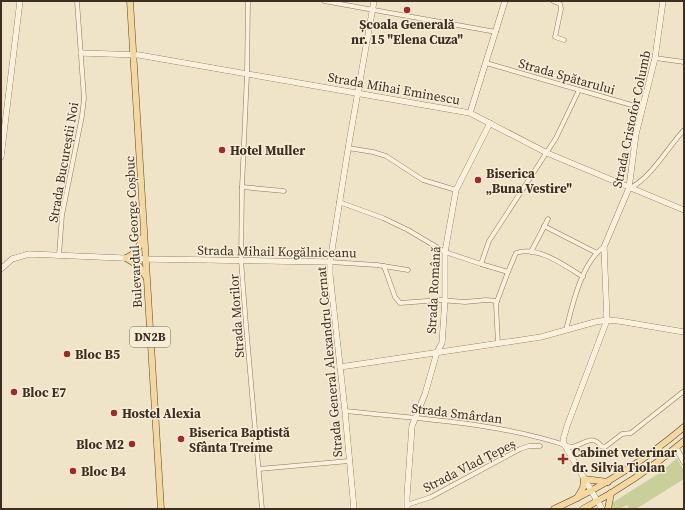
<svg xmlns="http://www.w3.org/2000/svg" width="685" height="510" viewBox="0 0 685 510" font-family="'Source Serif 4',serif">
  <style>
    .green { fill: #c9cf9b }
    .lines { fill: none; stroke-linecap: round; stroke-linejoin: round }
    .street-casing { stroke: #8d765c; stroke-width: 5 }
    .secondary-casing { stroke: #6f573f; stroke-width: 6 }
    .primary-casing { stroke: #5b4430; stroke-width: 7 }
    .street { stroke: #faf1dc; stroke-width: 4 }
    .secondary { stroke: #faf1dc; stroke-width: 5.5 }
    .primary { stroke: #f3d9a0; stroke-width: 6 }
    .poi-dot { fill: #9e2a2b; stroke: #f7eed8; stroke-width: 1.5 }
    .labels { text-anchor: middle; stroke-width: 3; stroke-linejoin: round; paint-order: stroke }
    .shield { fill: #f7eed8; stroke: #756857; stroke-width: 1 }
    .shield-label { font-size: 12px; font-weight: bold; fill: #3d2e20 }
    .poi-label { font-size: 13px; font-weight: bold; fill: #3d2e20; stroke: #f7eed8; text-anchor: start }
    .street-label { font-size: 13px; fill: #3d2e20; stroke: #f7eed8 }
  </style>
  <rect width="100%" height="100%" fill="#f0e4c8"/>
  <path class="green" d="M677,458L684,471V479L636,509H629L627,505L620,509H612V503L661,472Z"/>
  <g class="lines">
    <defs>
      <g id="street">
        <path d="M248,1L247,74L242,187L241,260L246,325L262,509"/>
        <path d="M324,1L496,32"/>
        <path d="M553,1L560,4L561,9L555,37L564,40"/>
        <path d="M655,58L684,62"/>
        <path d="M486,63L642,108"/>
        <path d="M348,148L373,152L386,156L423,180L456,190"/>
        <path d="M242,187L284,191"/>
        <path d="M630,188C651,178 668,147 684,130"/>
        <path d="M339,202L383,218L408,230L445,252L481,264L508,272"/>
        <path d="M544,226L597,253"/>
        <path d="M531,252L548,219"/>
        <path d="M59,255L62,215L82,116L84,98L77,1"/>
        <path d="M330,262L377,265L408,270"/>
        <path d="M481,264L489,241L556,138L579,90"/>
        <path d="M384,266L395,297L400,303L440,300L465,302L486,300L497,301"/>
        <path d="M566,330C572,306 582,261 604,247"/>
        <path d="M498,344L496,304L508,272L516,253C537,245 566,266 583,277"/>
        <path d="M345,411C420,419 498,422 571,447C582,446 592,433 601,446L605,447L622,434L631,433L684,391"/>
        <path d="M259,469L349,461"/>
        <path d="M407,505L431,497L520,449L529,446H540"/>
      </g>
      <g id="secondary">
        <path d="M81,53L139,55L470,113L547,153L684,210"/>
        <path d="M470,113L505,1"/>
        <path d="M1,157L20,1"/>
        <path d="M1,269L12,259L29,254L146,259L330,262"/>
        <path d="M340,367L541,337L595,322L607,320L619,321L684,332"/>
        <path d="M676,448L684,462"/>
        <path d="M354,509L345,411L330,275V262L350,137L374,1"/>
        <path d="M407,509V496L412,426L425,394L437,352L442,343L445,300V252L456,190L490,123"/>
        <path d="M602,509L564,444L563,440L567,426L607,320L604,247L629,188L636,134L655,58L663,1"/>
      </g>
      <g id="primary">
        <path d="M130,1L161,509"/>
        <path d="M126,258C135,255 140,246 143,237"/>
        <path d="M126,258L139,266L146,277"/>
        <path d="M577,498L583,488L584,479L608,482"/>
        <path d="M554,509C603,487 643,462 684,427"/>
        <path d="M583,509C619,490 653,467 684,441"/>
        <path d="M608,509L611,493"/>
      </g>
    </defs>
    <use href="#street" class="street-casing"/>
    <use href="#secondary" class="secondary-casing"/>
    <use href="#primary" class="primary-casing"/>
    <use href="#street" class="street"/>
    <use href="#secondary" class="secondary"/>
    <use href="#primary" class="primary"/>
  </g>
  <g class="poi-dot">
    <circle cx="407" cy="10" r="4"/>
    <circle cx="222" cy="150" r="4"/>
    <circle cx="478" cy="180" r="4"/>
    <circle cx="67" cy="354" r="4"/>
    <circle cx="14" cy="392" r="4"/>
    <circle cx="114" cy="413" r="4"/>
    <circle cx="181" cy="439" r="4"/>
    <circle cx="132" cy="444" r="4"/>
    <path d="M561 453h4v4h4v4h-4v4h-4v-4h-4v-4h4z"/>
    <circle cx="73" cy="471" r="4"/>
  </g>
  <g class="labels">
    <rect class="shield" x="130" y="327" width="40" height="20" rx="3"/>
    <g class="shield-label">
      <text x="150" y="341">DN2B</text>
    </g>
    <g class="poi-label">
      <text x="407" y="29" text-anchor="middle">Școala Generală<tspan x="407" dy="15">nr. 15 "Elena Cuza"</tspan></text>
      <text x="230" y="155">Hotel Muller</text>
      <text x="486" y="178">Biserica<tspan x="486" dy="15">„Buna Vestire"</tspan></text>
      <text x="75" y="359">Bloc B5</text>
      <text x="22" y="397">Bloc E7</text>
      <text x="122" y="418">Hostel Alexia</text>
      <text x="189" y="437">Biserica Baptistă<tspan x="189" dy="15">Sfânta Treime</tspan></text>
      <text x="124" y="449" text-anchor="end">Bloc M2</text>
      <text x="572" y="457">Cabinet veterinar<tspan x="572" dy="15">dr. Silvia Tiolan</tspan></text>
      <text x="81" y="476">Bloc B4</text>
    </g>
    <g class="street-label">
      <text transform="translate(567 76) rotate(16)" y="5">Strada Spătarului</text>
      <text transform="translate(394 88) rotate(10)" y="5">Strada Mihai Eminescu</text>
      <text transform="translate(631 119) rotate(-78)" y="5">Strada Cristofor Columb</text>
      <text transform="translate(63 162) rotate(-80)" y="5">Strada Bucureștii Noi</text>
      <text transform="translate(133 232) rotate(-93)" y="5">Bulevardul George Coșbuc</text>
      <text transform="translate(277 251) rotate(1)" y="5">Strada Mihail Kogălniceanu</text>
      <text transform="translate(433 290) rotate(-87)" y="5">Strada Română</text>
      <text transform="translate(236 316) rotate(-94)" y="5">Strada Morilor</text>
      <text transform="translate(329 362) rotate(-95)" y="5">Strada General Alexandru Cernat</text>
      <text transform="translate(457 413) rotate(7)" y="5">Strada Smârdan</text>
      <text transform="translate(469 465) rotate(-27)" y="5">Strada Vlad Țepeș</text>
    </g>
  </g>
  <rect width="685" height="510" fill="none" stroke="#3d2e20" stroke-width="4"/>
</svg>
